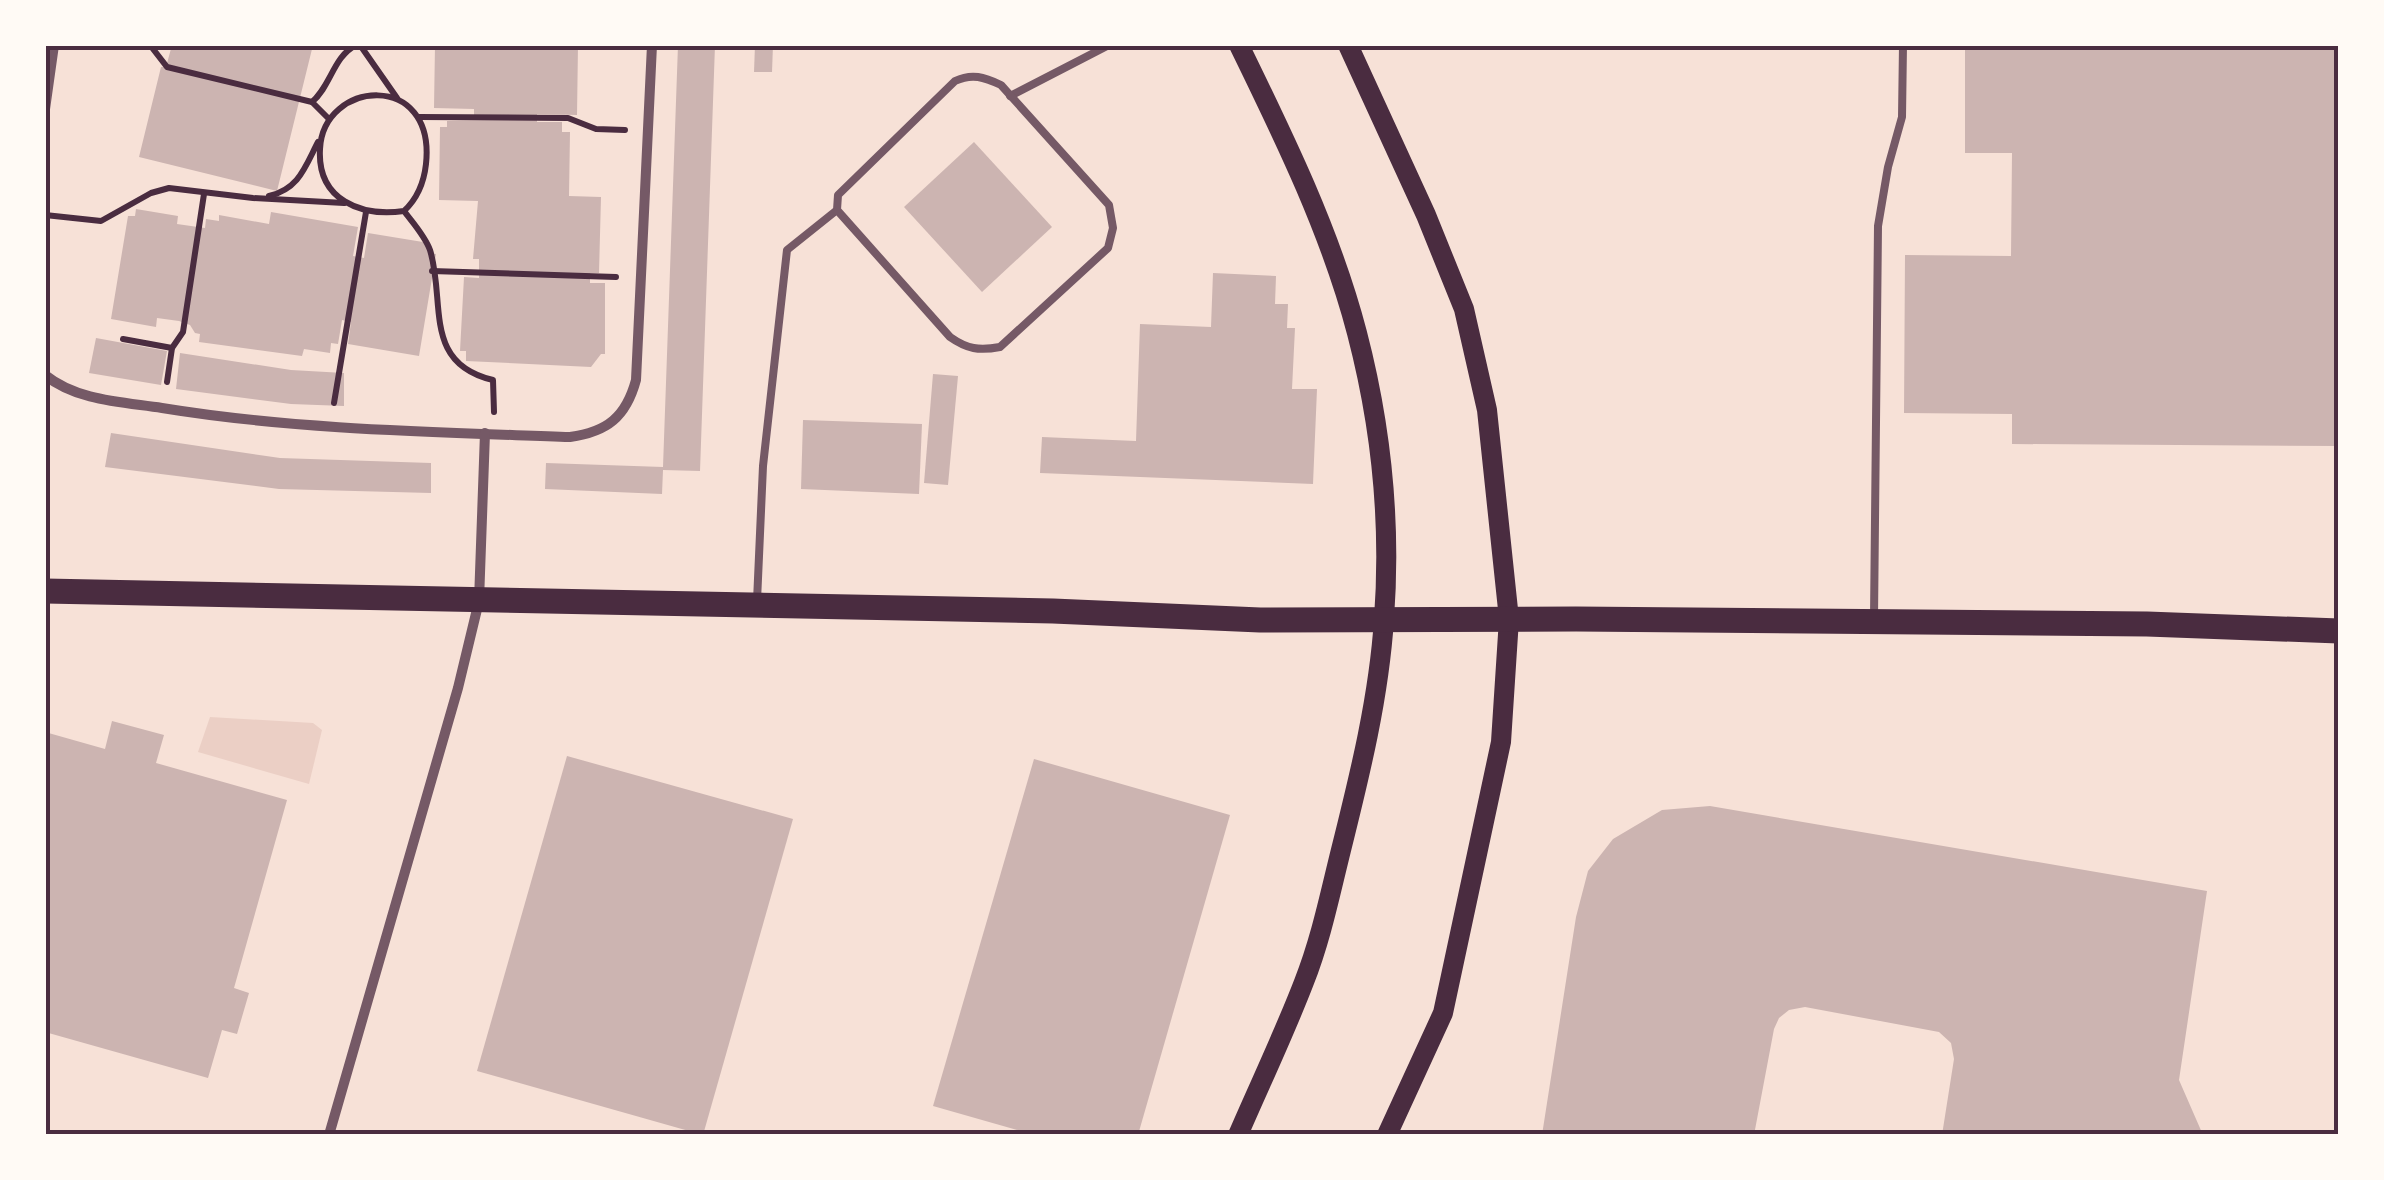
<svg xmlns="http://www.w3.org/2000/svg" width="2384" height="1180" viewBox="0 0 2384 1180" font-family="'Source Sans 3',sans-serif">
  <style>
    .green { fill: #ebcfc5 }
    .building { fill: #ccb4b1 }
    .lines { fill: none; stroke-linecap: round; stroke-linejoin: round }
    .path { stroke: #4a2c40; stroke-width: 6 }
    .service { stroke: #755966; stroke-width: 8 }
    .minor { stroke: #755966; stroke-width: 10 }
    .secondary { stroke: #4a2c40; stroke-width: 20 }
    .primary { stroke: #4a2c40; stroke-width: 25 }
    .neatline { fill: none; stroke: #4a2c40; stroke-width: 4 }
  </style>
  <rect width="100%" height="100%" fill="#f7e1d7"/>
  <path class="green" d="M210,717L313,723L322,730L309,784L198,752Z"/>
  <g class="building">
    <path d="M172,45H313L277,191L139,157L161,67H166Z"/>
    <path d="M435,45H578L577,115L537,114V122H562V132H570L569,196L601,197L599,273H590V283H605V354H601L591,367L466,361V351H460L464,277L479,278V259H473L478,201L439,200L440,127H447V121L508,120L474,119V109L434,108Z"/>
    <path d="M678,45H715L700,471L663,470L662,494L545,489L546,463L663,467Z"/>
    <path d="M755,45H773L772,72H754Z"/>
    <path d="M1965,45H2339V446L2012,444V414L1904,413L1905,255L2011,256L2012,153H1965Z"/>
    <path d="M974,142L1052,227L982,292L904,207Z"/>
    <path d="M136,209L178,216L177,224L205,228L206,219L219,221V215L269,224L271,212L358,227L353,256L364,258L368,233L429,243L428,253L436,254L419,356L348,344L351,322L342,320L338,344L331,343L330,353L304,349L302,356L199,342L200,334L195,333L190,325L179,321L157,318L156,327L111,319L128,216H135Z"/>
    <path d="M1213,273L1276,276L1275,304H1288L1287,328H1295L1292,389H1317L1313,484L1040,473L1042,437L1136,441L1140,324L1211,327Z"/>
    <path d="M96,338L167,351L161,385L89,373Z"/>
    <path d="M180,353L291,370L344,373V406L291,404L176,389Z"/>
    <path d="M933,374L958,376L948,485L924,483Z"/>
    <path d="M803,420L922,424L919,494L801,489Z"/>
    <path d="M111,433L280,458L431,463V493L279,489L105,467Z"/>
    <path d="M112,721L164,735L156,763L287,800L234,988L249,993L237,1034L222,1030L208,1078L45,1032V732L105,749Z"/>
    <path d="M567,756L793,819L703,1135L477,1071Z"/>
    <path d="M1034,759L1230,815L1138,1135H1035L933,1106Z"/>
    <path d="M1710,806L2207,891L2179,1080L2203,1135H1942L1954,1059L1951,1043L1939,1032L1805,1007L1789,1010L1779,1018L1774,1029L1754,1135H1542L1576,917L1588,871L1613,839L1662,810Z"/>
  </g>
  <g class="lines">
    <g class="path">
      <path d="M150,45L167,67L312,102"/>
      <path d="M360,45L397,98"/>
      <path d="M419,117L568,118L596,129L625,130"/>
      <path d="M329,119L312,102C331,86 333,57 356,45"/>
      <path d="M269,196C299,189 305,167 318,142"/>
      <path d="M404,211C361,217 317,200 320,149C323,80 436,70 426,164C424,182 418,198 404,211C413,223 425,236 430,250C446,302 422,363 493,380L494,412"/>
      <path d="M45,215L101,221L151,193L169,188L253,198L344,203"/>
      <path d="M432,271L616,277"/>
      <path d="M123,339L172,348"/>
      <path d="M167,382L172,348L183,332L204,194"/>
      <path d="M334,403L366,212"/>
    </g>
    <g class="service">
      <path d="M1010,96L1109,45"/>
      <path d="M757,601L763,466L787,250L837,210L838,195L955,81C972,73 984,77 1001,85L1109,205L1113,228L1108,248L1000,347C979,351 967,349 950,337L837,210"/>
      <path d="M1874,618L1878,226L1888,167L1902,117L1903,45"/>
    </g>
    <g class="minor">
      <path d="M45,109L54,45"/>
      <path d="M45,375C77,401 123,402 162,408C297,430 434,432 570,437C607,432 626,417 636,380L652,45"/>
      <path d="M329,1135L458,688L479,601L485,433"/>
    </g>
    <g class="secondary">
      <path d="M1348,45L1426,215L1464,309L1487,410L1509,619L1501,742L1443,1013L1387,1135"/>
      <path d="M1238,1135C1260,1084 1284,1034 1304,982C1321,939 1330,894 1341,850C1360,774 1379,697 1384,619C1391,524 1381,425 1357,333C1331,233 1284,137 1239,45"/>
    </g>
    <path class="primary" d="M45,591L1053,611L1260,620L1576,619L2147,624L2339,631"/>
  </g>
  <rect width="2384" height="1180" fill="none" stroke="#fffaf5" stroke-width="95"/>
  <rect x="48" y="48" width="2288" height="1084" class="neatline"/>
</svg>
